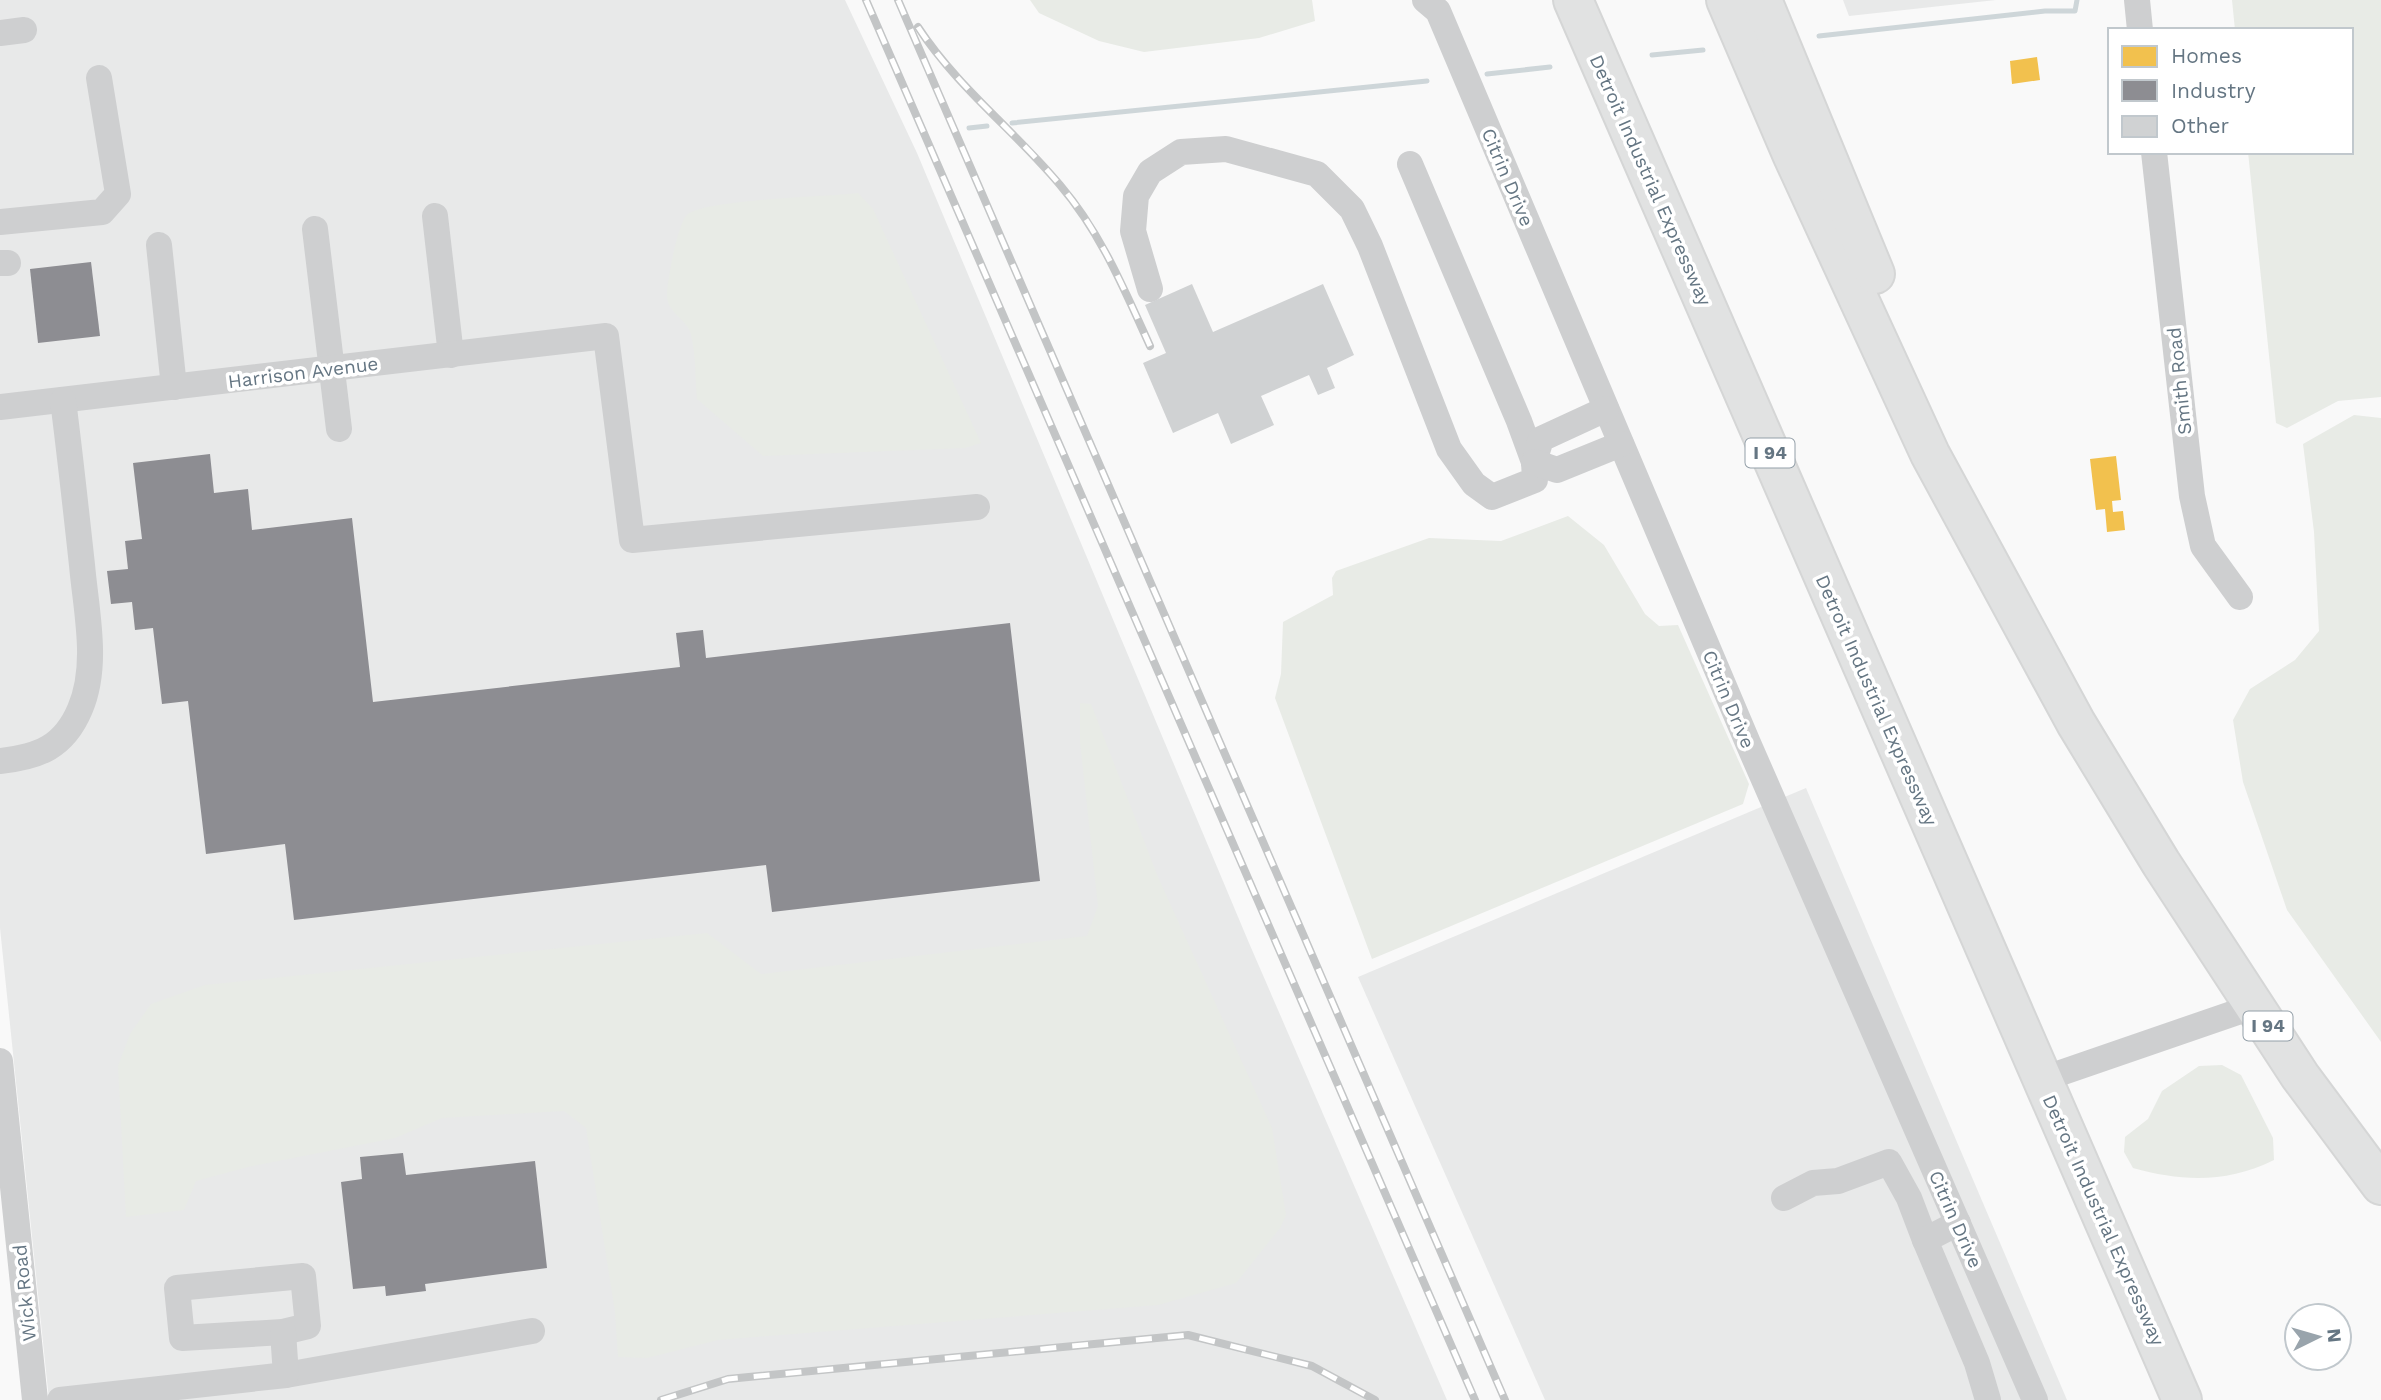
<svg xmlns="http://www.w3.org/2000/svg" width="2381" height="1400" viewBox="0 0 2381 1400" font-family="'Work Sans',sans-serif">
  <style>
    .built { fill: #e8e9e9 }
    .green { fill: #e8ebe6 }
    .homes { fill: #f2c14e }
    .industry { fill: #8d8d92 }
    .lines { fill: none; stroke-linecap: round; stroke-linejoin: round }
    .stream { stroke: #ced6d9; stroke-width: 5 }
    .building { fill: #d0d2d3 }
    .highway-casing { stroke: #d5d6d6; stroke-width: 42 }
    .minor { stroke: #cecfd0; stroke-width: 26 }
    .highway { stroke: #e1e2e2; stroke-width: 38 }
    .rail-casing { stroke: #c3c5c6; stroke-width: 8 }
    .rail { stroke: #fff; stroke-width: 5; stroke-dasharray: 16; stroke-linecap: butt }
    .labels { text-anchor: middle; stroke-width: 7; stroke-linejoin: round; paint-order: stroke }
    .shield { fill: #fff; stroke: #939fa8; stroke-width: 2 }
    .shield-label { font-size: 18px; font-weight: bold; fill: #657683 }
    .street-label { font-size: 19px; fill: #657683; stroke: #fff }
  </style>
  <rect width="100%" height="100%" fill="#f9f9f9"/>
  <g class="built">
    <path d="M0,0H845L917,153L1249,943L1447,1400H49L0,928Z"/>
    <path d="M1843,0H1996L1849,16Z"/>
    <path d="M1806,788L2067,1400H1545L1358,977Z"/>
  </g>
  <g class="green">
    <path d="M1030,0H1312L1315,21L1259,38L1144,52L1099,41L1039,13Z"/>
    <path d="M2232,0H2381V397L2338,401L2287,428L2276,423L2248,152H2351V30H2235Z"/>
    <path d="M858,193L873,209L981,443L965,448L763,456L697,399C695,378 696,355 691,335C688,319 667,314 667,295C667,281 678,221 688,214C709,199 825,197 858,193Z"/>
    <path d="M2354,415L2381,418V1042L2287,910L2243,782L2233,720L2250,689L2295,660L2319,631L2314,532L2303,444Z"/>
    <path d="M1568,516L1604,545L1645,614L1659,626L1678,625L1749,784L1743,804L1372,959L1275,698L1281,674L1283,622L1333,595L1332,578L1336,571L1429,538L1501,541Z"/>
    <path d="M1080,703L1091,704L1158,877L1272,1128L1286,1215L1280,1228L1236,1283L1158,1305L718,1340L647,1358L618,1357L615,1312L586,1128L564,1111L442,1118L395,1138L248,1167L196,1181L184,1210L126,1217L118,1066L130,1034L151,1004L205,985L707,933L761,974L1087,936L1098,906L1080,742Z"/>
    <path d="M2222,1065L2241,1075L2273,1138L2274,1160C2227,1183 2183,1182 2133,1168L2124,1152L2125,1137L2148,1119L2162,1091L2199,1066Z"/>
  </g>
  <g class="homes">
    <path d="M2037,57L2040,80L2012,84L2010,61Z"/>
    <path d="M2116,456L2121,500L2112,501L2113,512L2123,511L2125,530L2107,532L2105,509L2096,510L2090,459Z"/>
  </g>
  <g class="industry">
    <path d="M91,262L100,336L38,343L30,269Z"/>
    <path d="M210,454L214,493L248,489L252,530L352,518L373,702L680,667L676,633L703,630L706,658L1010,623L1040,881L772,912L766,865L294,920L285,844L206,854L188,701L162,704L153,628L135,630L132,602L111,604L107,571L128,569L125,541L142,539L133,463Z"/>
    <path d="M403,1153L406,1175L535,1161L547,1268L425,1284L426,1291L386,1296L385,1286L353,1289L341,1182L362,1179L360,1157Z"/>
  </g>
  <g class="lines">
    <g class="stream">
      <path d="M1819,36L2045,11H2075L2077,0"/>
      <path d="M1652,55L1703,50"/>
      <path d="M1487,74L1550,67"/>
      <path d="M1012,123L1427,81"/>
      <path d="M969,128L987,126"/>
    </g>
  </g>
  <path class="building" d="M1192,284L1213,332L1323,284L1354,355L1327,368L1335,388L1318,395L1309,375L1261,396L1274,425L1231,444L1218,413L1173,433L1143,363L1166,353L1145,305Z"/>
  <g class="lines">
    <defs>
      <g id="highway">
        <path d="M1573,0L2182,1400"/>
        <path d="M1726,0L1792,154L1930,454L2076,723L2161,863L2300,1076L2381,1185"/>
        <path d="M1762,0L1875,274"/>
      </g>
    </defs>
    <use href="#highway" class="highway-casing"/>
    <g class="minor">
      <path d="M1425,0L1438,11L1748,743L2035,1400"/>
      <path d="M2137,0L2140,30"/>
      <path d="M0,33L24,30"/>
      <path d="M2154,152L2192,496L2203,546L2240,597"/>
      <path d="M435,216L451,355"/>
      <path d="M0,222L102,212L118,194L99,78"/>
      <path d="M315,229L339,429"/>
      <path d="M159,245L174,387"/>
      <path d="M0,263H8"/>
      <path d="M1150,289L1133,231L1136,196L1150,172L1181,152L1226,149L1317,174L1352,209L1370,246L1449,449L1474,484L1492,497L1535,480L1534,462L1519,421L1410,164"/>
      <path d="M0,407L606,336L632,540L977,507"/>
      <path d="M1534,462L1541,439L1606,409"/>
      <path d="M1534,462L1557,470L1621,444"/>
      <path d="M0,761C39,757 64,747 80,709C99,665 86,611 82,565C76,510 70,455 63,400"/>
      <path d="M0,1061L35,1400"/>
      <path d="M2043,1079L2255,1006"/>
      <path d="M1784,1198L1813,1183L1838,1181L1889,1162L1909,1198L1925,1240"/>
      <path d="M1958,1223L1925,1240L1977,1363L1988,1400"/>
      <path d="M303,1276L308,1326L283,1332L182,1338L177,1288Z"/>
      <path d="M286,1375L532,1331"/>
      <path d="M60,1400L286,1375L283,1332"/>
    </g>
    <use href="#highway" class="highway"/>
    <defs>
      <g id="rail">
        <path d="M866,0L1475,1400"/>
        <path d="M898,0L1505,1400"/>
        <path d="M918,27C957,87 1014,130 1060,185C1101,233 1124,289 1150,346"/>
        <path d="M661,1400L728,1379L1188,1335L1312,1366L1375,1400"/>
      </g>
    </defs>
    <use href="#rail" class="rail-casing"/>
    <use href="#rail" class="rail"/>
  </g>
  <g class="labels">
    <g class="shield">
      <rect x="1745.5" y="438.5" width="49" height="29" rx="5"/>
      <rect x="2243.5" y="1011.5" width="49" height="29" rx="5"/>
    </g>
    <g class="shield-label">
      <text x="1770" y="459">I 94</text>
      <text x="2268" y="1032">I 94</text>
    </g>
    <g class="street-label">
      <text transform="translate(1508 177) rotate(67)" y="7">Citrin Drive</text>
      <text transform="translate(1651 180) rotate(66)" y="7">Detroit Industrial Expressway</text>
      <text transform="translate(303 372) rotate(-7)" y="7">Harrison Avenue</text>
      <text transform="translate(2179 381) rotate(-96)" y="7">Smith Road</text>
      <text transform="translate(1729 699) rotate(67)" y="7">Citrin Drive</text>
      <text transform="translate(1877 700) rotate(66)" y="7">Detroit Industrial Expressway</text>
      <text transform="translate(1956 1219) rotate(66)" y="7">Citrin Drive</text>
      <text transform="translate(2104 1220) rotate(66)" y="7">Detroit Industrial Expressway</text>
      <text transform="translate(24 1293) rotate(-96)" y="7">Wick Road</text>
    </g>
  </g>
  <rect x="2108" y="28" width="245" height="126" fill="#ffffff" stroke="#c1c8cd" stroke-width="2"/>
  <rect x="2122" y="46" width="35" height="21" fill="#f2c14e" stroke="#c1c8cd" stroke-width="2"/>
  <text x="2171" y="63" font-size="21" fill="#657683">Homes</text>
  <rect x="2122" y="80" width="35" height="21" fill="#8d8d92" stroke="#c1c8cd" stroke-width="2"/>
  <text x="2171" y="98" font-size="21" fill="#657683">Industry</text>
  <rect x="2122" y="116" width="35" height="21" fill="#d0d2d3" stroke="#c1c8cd" stroke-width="2"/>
  <text x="2171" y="133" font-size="21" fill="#657683">Other</text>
  <g transform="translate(2318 1337) rotate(85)"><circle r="33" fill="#ffffff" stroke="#c1c8cd" stroke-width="2"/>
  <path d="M0-5L12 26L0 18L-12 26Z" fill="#99a4ac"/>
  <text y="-10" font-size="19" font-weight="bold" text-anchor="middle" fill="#657683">N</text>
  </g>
</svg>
